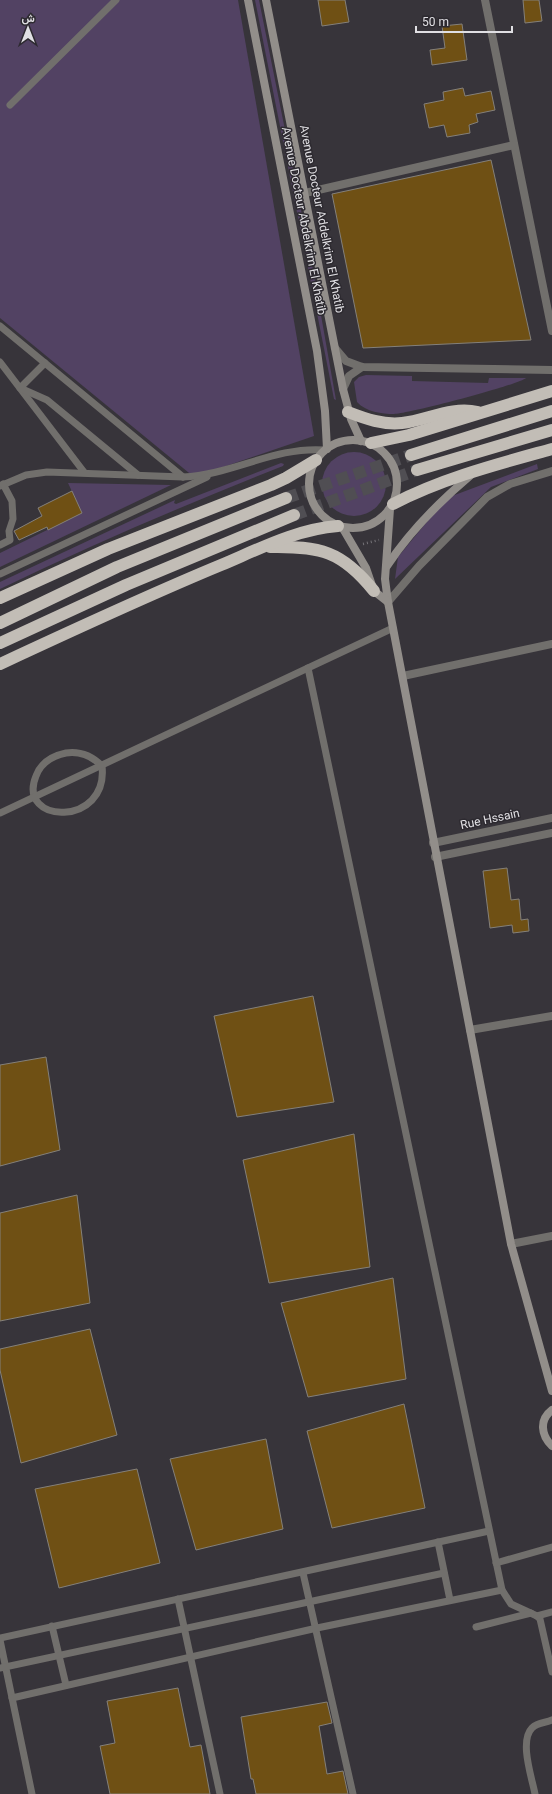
<svg xmlns="http://www.w3.org/2000/svg" width="552" height="1794" viewBox="0 0 552 1794" font-family="Roboto,Vazirmatn,sans-serif">
  <style>
    .green { fill: #524263 }
    .building { fill: #6f5014; stroke: #84807a }
    .lines { fill: none; stroke-linecap: round; stroke-linejoin: round }
    .highway-tunnel { stroke: #504e53; stroke-width: 12; stroke-dasharray: 12 6; stroke-linecap: butt }
    .path { stroke: #767479; stroke-width: 2.5; stroke-dasharray: 1 3; stroke-linecap: butt }
    .lane { stroke: #716f6c; stroke-width: 7 }
    .street { stroke: #716f6c; stroke-width: 8 }
    .secondary { stroke: #928e8a; stroke-width: 8 }
    .highway { stroke: #c2bdb6; stroke-width: 12 }
    .labels { text-anchor: middle; stroke-width: 3; stroke-linejoin: round; paint-order: stroke }
    .street-label { font-size: 12px; fill: #e0dfe3; stroke: #2d2a30 }
  </style>
  <rect width="100%" height="100%" fill="#37343a"/>
  <g class="green">
    <path d="M0,0H238L314,436L194,477L0,318Z"/>
    <path d="M255,0H259L313,270L336,400L334,399Z"/>
    <path d="M366,375L412,376V381L488,383L489,378H526C518,385 408,414 394,414C382,414 366,412 357,402L354,382L359,377Z"/>
    <circle cx="354" cy="484" r="32"/>
    <path d="M281,463L284,464L283,466C187,504 93,544 0,589V582L175,500L174,503L176,504Z"/>
    <path d="M537,464L538,469L491,487L395,579L398,557L440,506L452,496Z"/>
    <path d="M68,483L171,485L0,567V553L82,513Z"/>
  </g>
  <g class="building">
    <path d="M318,0H345L349,22L322,26Z"/>
    <path d="M523,0H539L542,21L525,23Z"/>
    <path d="M462,24L467,60L432,65L430,50L445,48L442,26Z"/>
    <path d="M463,88L465,96L491,91L495,110L476,114L478,122L469,125L470,133L447,137L444,125L429,128L424,104L444,100L443,92Z"/>
    <path d="M491,160L531,340L363,348L332,194Z"/>
    <path d="M72,491L82,513L48,530L47,527L19,540L14,531L42,516L38,508Z"/>
    <path d="M507,868L511,900L519,899L521,920L528,919L529,931L513,933L512,925L490,928L483,871Z"/>
    <path d="M313,996L334,1102L237,1117L214,1016Z"/>
    <path d="M46,1057L60,1150L0,1166V1065Z"/>
    <path d="M354,1134L370,1267L269,1283L243,1160Z"/>
    <path d="M77,1195L90,1303L0,1321V1213Z"/>
    <path d="M393,1278L406,1379L308,1397L281,1303Z"/>
    <path d="M90,1329L117,1435L21,1463L0,1370V1349Z"/>
    <path d="M404,1404L425,1508L332,1528L307,1431Z"/>
    <path d="M266,1439L283,1529L196,1550L170,1459Z"/>
    <path d="M137,1469L160,1563L59,1588L35,1489Z"/>
    <path d="M178,1688L190,1747L201,1745L210,1794H110L100,1746L115,1743L107,1701Z"/>
    <path d="M327,1702L332,1723L319,1726L327,1774L343,1771L348,1794H256L253,1779H251L241,1717Z"/>
  </g>
  <g class="lines">
    <g class="highway-tunnel">
      <path d="M286,498L411,455"/>
      <path d="M294,515L417,470"/>
    </g>
    <path class="path" d="M363,544L379,540"/>
    <g class="lane">
      <path d="M10,105L116,0"/>
      <path d="M0,326L183,477"/>
      <path d="M0,362L84,472"/>
      <path d="M45,363L20,388L47,400L138,475"/>
      <path d="M0,486L26,475L47,472L183,477C232,475 275,446 325,450"/>
      <path d="M0,545L10,540L9,531L13,519L12,501L3,484"/>
      <path d="M0,574L207,477"/>
      <path d="M308,668L502,1590L511,1604L537,1616L540,1619L552,1672"/>
      <path d="M66,753C80,751 92,756 102,766C109,827 16,825 36,776C41,762 52,756 66,753Z"/>
      <path d="M0,813L393,628"/>
      <path d="M438,1542L450,1600"/>
      <path d="M496,1563L552,1547"/>
      <path d="M303,1573L353,1794"/>
      <path d="M178,1599L220,1794"/>
      <path d="M537,1616L552,1612"/>
      <path d="M52,1626L66,1685"/>
      <path d="M476,1627L531,1613"/>
      <path d="M0,1638L489,1531"/>
      <path d="M0,1640L32,1794"/>
      <path d="M0,1668L444,1573"/>
      <path d="M12,1698L317,1628L502,1590"/>
      <path d="M535,1794C532,1778 519,1741 532,1728C538,1722 546,1723 552,1720"/>
    </g>
    <g class="street">
      <path d="M485,0L552,331"/>
      <path d="M305,193L514,145"/>
      <path d="M335,348L346,361L362,367L552,370"/>
      <path d="M343,389L349,376L362,367"/>
      <path d="M388,602L419,566L487,497L510,484L552,471"/>
      <path d="M403,676L552,644"/>
      <path d="M433,843L552,818"/>
      <path d="M435,857L552,833"/>
      <path d="M470,1030L552,1016"/>
      <path d="M511,1244L552,1236"/>
    </g>
    <g class="secondary">
      <path d="M248,0L317,351L325,411L327,449"/>
      <path d="M266,0L343,389L351,419L361,441"/>
      <circle cx="353" cy="484" r="44"/>
      <path d="M390,509L385,579L388,602L511,1244L552,1391"/>
      <path d="M342,527L366,568L374,591L388,602"/>
      <path d="M387,566C410,531 439,502 471,475"/>
      <path d="M552,1410C539,1420 541,1435 552,1446"/>
    </g>
    <g class="highway">
      <path d="M348,412C366,419 383,425 402,423C428,420 451,406 478,412"/>
      <path d="M371,443L409,435L552,391"/>
      <path d="M411,455L552,411"/>
      <path d="M417,470L552,430"/>
      <path d="M393,504C443,478 498,464 552,449"/>
      <path d="M270,547C320,546 342,551 374,591"/>
      <path d="M0,598L108,549L271,485L286,478L316,460"/>
      <path d="M0,623L117,567L286,498"/>
      <path d="M0,643L126,585L294,515"/>
      <path d="M0,664C73,630 146,596 221,565C259,549 297,529 338,526"/>
    </g>
  </g>
  <g class="labels">
    <g class="street-label">
      <text transform="translate(322 219) rotate(79)" y="4">Avenue Docteur Addelkrim El Khatib</text>
      <text transform="translate(304 221) rotate(79)" y="4">Avenue Docteur Abdelkrim El Khatib</text>
      <text transform="translate(490 819) rotate(-12)" y="4">Rue Hssain</text>
    </g>
  </g>
  <g transform="translate(28 28)" stroke="#2d2a30" stroke-width="3" paint-order="stroke">
  <path d="M0-3L7 15L0 10L-7 15Z" fill="#e0dfe3"/>
  <text y="-6" font-size="11" font-weight="bold" text-anchor="middle" fill="#e0dfe3">ش</text>
  </g>
  <path d="M416 26v6h96v-6" fill="none" stroke="#e0dfe3" stroke-width="2"/>
  <text x="422" y="26" font-size="12" fill="#e0dfe3" stroke="#2d2a30" stroke-width="3" paint-order="stroke">50 m</text>
</svg>
